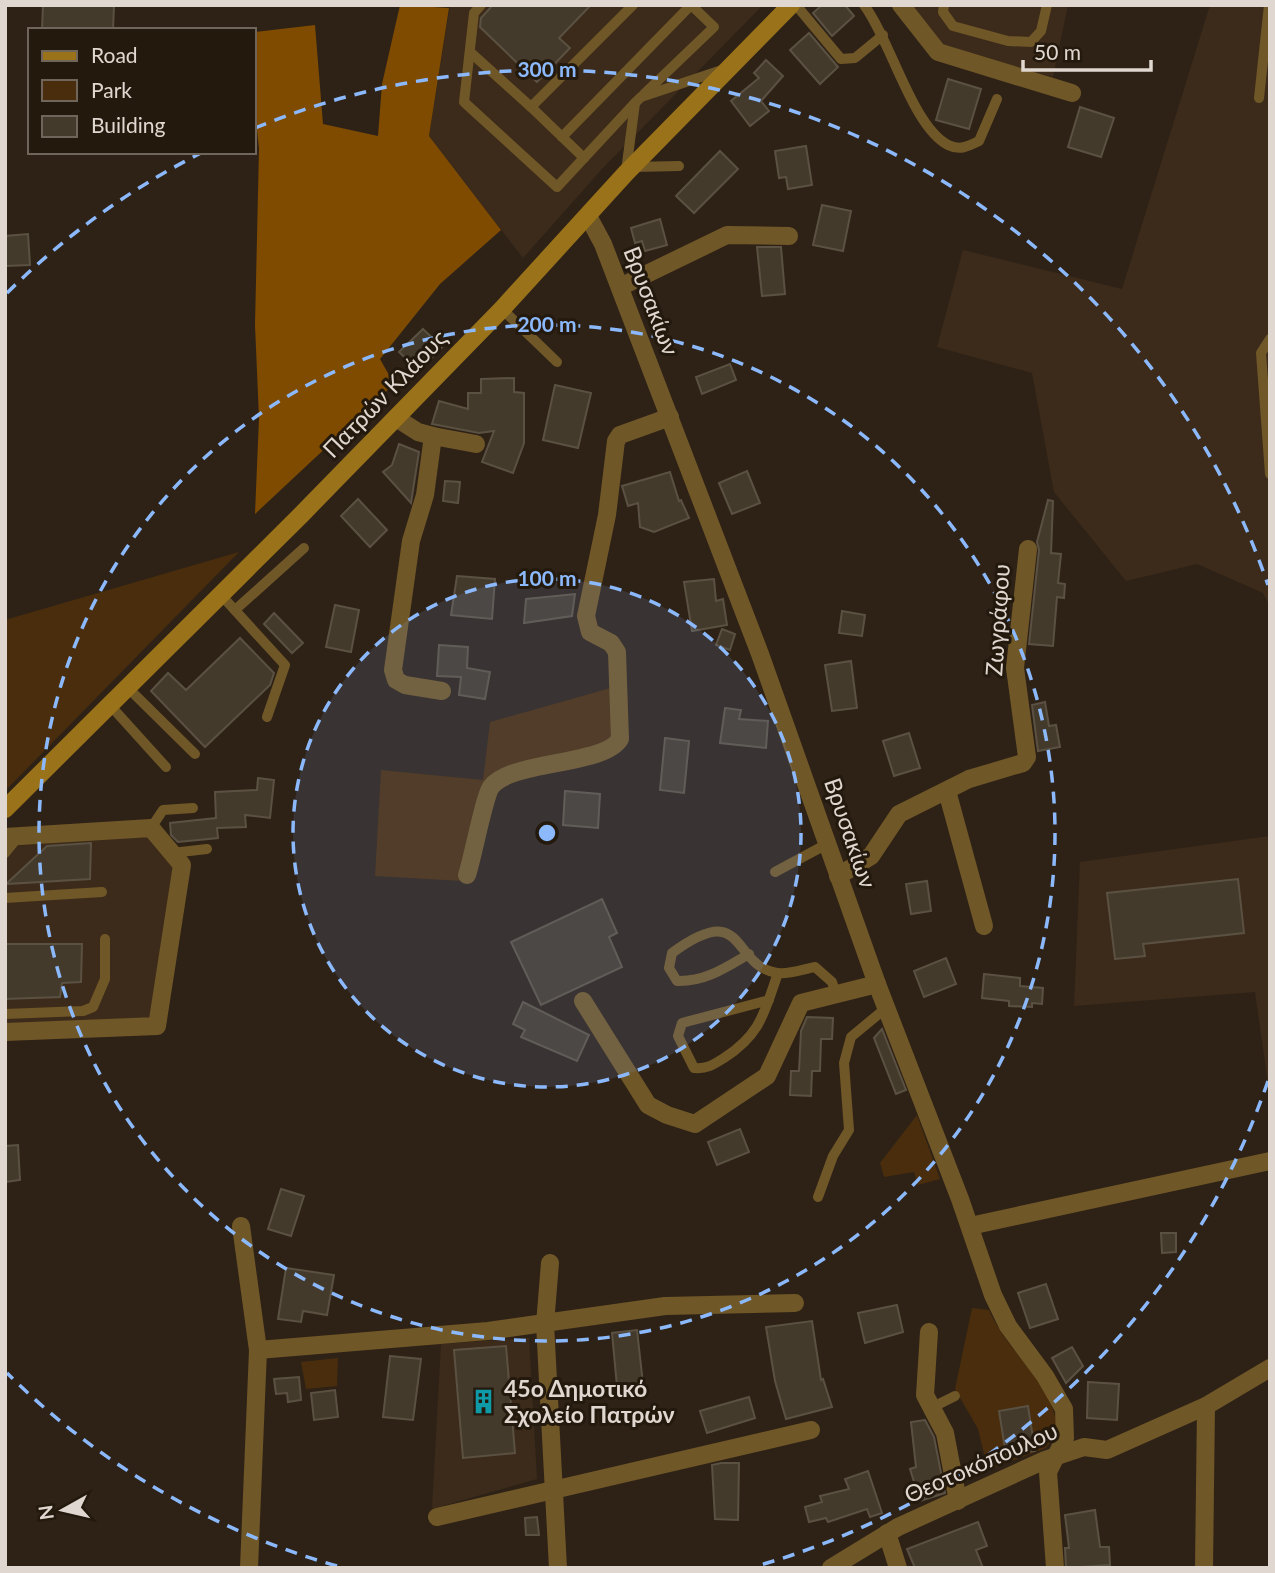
<svg xmlns="http://www.w3.org/2000/svg" width="1275" height="1573" viewBox="0 0 1275 1573" font-family="Lato,sans-serif">
  <style>
    .built { fill: #3c2b1a }
    .green { fill: #492d0c }
    .forest { fill: #7f4b01 }
    .building { fill: #443a2c; stroke: #5b5142; stroke-width: 2 }
    .lines { fill: none; stroke-linecap: round; stroke-linejoin: round }
    .service { stroke: #705727; stroke-width: 10 }
    .minor { stroke: #705727; stroke-width: 18 }
    .secondary { stroke: #9a7219; stroke-width: 18 }
    .ring { fill: none; stroke: #8bb9fc; stroke-width: 3.5; stroke-dasharray: 12 9 }
    .labels { text-anchor: middle; stroke-width: 6; stroke-linejoin: round; paint-order: stroke }
    .street-label { font-size: 23px; fill: #e0d8d0; stroke: #24190d }
    .poi-label { font-size: 23px; font-weight: bold; fill: #e0d8d0; stroke: #24190d; text-anchor: start }
    .centre { fill: #8bb9fc; stroke: #24190d; stroke-width: 3.5 }
    .ring-label { font-size: 21px; text-anchor: middle; font-weight: bold; fill: #8bb9fc; stroke: #24190d; stroke-width: 6; stroke-linejoin: round; paint-order: stroke }
  </style>
  <rect width="100%" height="100%" fill="#2e2217"/>
  <g class="built">
    <path d="M450,5H763L602,169L523,258L429,136Z"/>
    <path d="M909,5H1068L1053,77L943,47Z"/>
    <path d="M1210,5H1270V606L1263,593L1197,564L1126,581L1054,492L1032,373L937,347L963,250L1122,289Z"/>
    <path d="M148,835L174,865L149,1019L5,1025V847Z"/>
    <path d="M1270,836V1098L1255,992L1074,1006L1080,862Z"/>
    <path d="M529,1338L537,1479L432,1509L441,1344Z"/>
  </g>
  <g class="green">
    <path d="M239,552L5,791V620Z"/>
    <path d="M614,687L617,740L488,783L462,881L375,876L381,770L483,780L490,722Z"/>
    <path d="M917,1115L940,1179L918,1185L914,1172L884,1177L880,1163Z"/>
    <path d="M972,1308L989,1310C1010,1358 1052,1377 1058,1432L1046,1448L988,1470L978,1429L955,1389Z"/>
    <path d="M338,1358L337,1386L306,1389L301,1362Z"/>
  </g>
  <path class="forest" d="M400,5L449,8L429,136L501,230L440,284L380,359L394,384L255,514L259,418L255,325L259,149L254,100L255,32L315,25L323,124L378,136L382,84Z"/>
  <g class="building">
    <path d="M43,5H114L113,30H42Z"/>
    <path d="M493,5H591L559,38L570,48L537,82L480,27L481,18Z"/>
    <path d="M822,5H845L854,16L832,36L813,13Z"/>
    <path d="M809,33L838,67L820,84L790,50Z"/>
    <path d="M766,60L783,76L761,101L769,111L750,126L731,101L759,78L754,73Z"/>
    <path d="M948,79L981,89L969,129L936,120Z"/>
    <path d="M1080,107L1114,118L1101,157L1068,147Z"/>
    <path d="M806,146L812,185L788,189L786,177L779,178L775,151Z"/>
    <path d="M720,151L738,169L694,213L676,196Z"/>
    <path d="M822,205L851,211L843,251L813,245Z"/>
    <path d="M660,219L667,245L645,251L642,241L635,243L631,228Z"/>
    <path d="M28,234L30,265L5,266V236Z"/>
    <path d="M757,247H781L785,294L762,296Z"/>
    <path d="M423,329L442,347L419,371L399,352Z"/>
    <path d="M730,364L736,380L702,394L696,377Z"/>
    <path d="M514,378V392L524,393V443L513,473L482,462L494,431L479,433L432,424L439,401L468,409V393H481V379Z"/>
    <path d="M555,385L591,393L578,448L543,440Z"/>
    <path d="M399,444L419,452L411,503L383,472L392,465Z"/>
    <path d="M747,471L760,503L732,514L719,483Z"/>
    <path d="M670,472L679,501L681,500L689,518L654,532L640,527L638,503L628,506L622,486Z"/>
    <path d="M445,481L460,482L458,503L443,501Z"/>
    <path d="M358,499L387,530L370,547L341,516Z"/>
    <path d="M1048,500L1053,501L1051,553L1061,554L1058,583L1065,584L1064,598L1057,597L1053,646L1029,644L1039,550L1037,542Z"/>
    <path d="M457,576L495,579L492,619L451,615Z"/>
    <path d="M714,579L716,601L723,599L727,625L692,631L684,582Z"/>
    <path d="M575,594L572,616L524,623L526,599Z"/>
    <path d="M335,605L359,610L351,652L326,647Z"/>
    <path d="M842,611L865,615L862,636L839,633Z"/>
    <path d="M274,613L303,643L292,653L264,624Z"/>
    <path d="M722,629L735,634L730,650L716,645Z"/>
    <path d="M240,638L274,673L270,685L205,747L151,691L168,673L186,690Z"/>
    <path d="M439,645L468,647L467,668L490,672L485,699L459,695L461,677L437,676Z"/>
    <path d="M851,661L857,708L832,711L825,665Z"/>
    <path d="M1045,702L1049,726L1056,725L1060,747L1038,751L1032,705Z"/>
    <path d="M725,708L741,710L739,719L768,721L766,748L720,743Z"/>
    <path d="M909,733L920,768L894,776L883,741Z"/>
    <path d="M665,738L689,741L684,793L660,790Z"/>
    <path d="M258,778L274,780L270,818L245,815L246,827L217,828L218,838L178,842L171,835L170,823L216,818L215,792L257,790Z"/>
    <path d="M565,791L600,794L598,828L563,825Z"/>
    <path d="M91,843L90,879L6,884L47,846Z"/>
    <path d="M1238,879L1244,933L1143,944L1145,956L1115,959L1107,893Z"/>
    <path d="M927,881L931,911L911,914L906,884Z"/>
    <path d="M602,899L617,933L609,937L622,967L541,1005L511,942Z"/>
    <path d="M5,944H82L81,982L62,983L60,997L5,999Z"/>
    <path d="M946,958L956,984L924,997L914,971Z"/>
    <path d="M984,974L1020,978V986L1043,988L1042,1004L1032,1003V1007L1009,1006V1001L982,998Z"/>
    <path d="M523,1002L589,1035L577,1061L521,1037L525,1030L513,1024Z"/>
    <path d="M807,1017L833,1018L832,1039H821L820,1071H812L811,1096L790,1095L791,1071H799L801,1031Z"/>
    <path d="M882,1029L906,1090L896,1094L874,1038Z"/>
    <path d="M740,1129L749,1152L717,1165L708,1142Z"/>
    <path d="M18,1145L20,1180L5,1182V1146Z"/>
    <path d="M281,1189L304,1196L291,1236L268,1229Z"/>
    <path d="M1161,1233H1176V1252L1162,1253Z"/>
    <path d="M286,1268L334,1275L327,1315L303,1311L301,1322L278,1319Z"/>
    <path d="M1046,1284L1058,1319L1030,1328L1018,1293Z"/>
    <path d="M897,1305L903,1332L865,1343L858,1313Z"/>
    <path d="M812,1321L821,1380L823,1379L832,1407L786,1419L775,1381L766,1327Z"/>
    <path d="M637,1330L643,1384L617,1386L612,1333Z"/>
    <path d="M506,1346L515,1453L463,1458L454,1350Z"/>
    <path d="M1072,1347L1083,1366L1066,1383L1052,1358Z"/>
    <path d="M390,1356L421,1359L413,1420L383,1417Z"/>
    <path d="M299,1377L301,1400L288,1402L287,1393L276,1394L274,1379Z"/>
    <path d="M1088,1382L1119,1384L1117,1420L1087,1418Z"/>
    <path d="M335,1390L338,1417L314,1420L311,1393Z"/>
    <path d="M749,1397L755,1418L707,1433L700,1411Z"/>
    <path d="M1028,1406L1035,1451L1006,1455L999,1411Z"/>
    <path d="M925,1420L934,1437L945,1493L920,1501L910,1469L916,1467L911,1422Z"/>
    <path d="M721,1463H739L738,1520L715,1519L712,1465Z"/>
    <path d="M868,1471L882,1513L870,1517L867,1509L828,1522L826,1518L809,1522L805,1507L822,1502L820,1496L849,1489L845,1479Z"/>
    <path d="M1095,1510L1100,1547H1109L1110,1565L1066,1568L1065,1548H1069L1065,1515Z"/>
    <path d="M537,1517L539,1535H526L525,1518Z"/>
    <path d="M978,1522L987,1546L976,1550L983,1568H915L907,1549Z"/>
  </g>
  <g class="lines">
    <g class="service">
      <path d="M481,5L474,13L464,102L557,187L635,103"/>
      <path d="M796,5L841,59L855,58L883,35"/>
      <path d="M864,5C891,41 912,126 948,145C960,151 969,146 979,141L997,99"/>
      <path d="M944,5L943,12L953,26L1008,41L1031,42L1041,31L1047,5"/>
      <path d="M470,52L531,107L633,5"/>
      <path d="M644,94L714,27L691,5"/>
      <path d="M1259,98L1269,5"/>
      <path d="M531,107L584,158"/>
      <path d="M562,137L691,5"/>
      <path d="M633,167L679,166"/>
      <path d="M626,171L635,103L641,97L722,70"/>
      <path d="M502,309L557,362"/>
      <path d="M1270,339L1261,353L1270,474"/>
      <path d="M221,595L285,665L267,717"/>
      <path d="M235,610L304,548"/>
      <path d="M127,687L195,754"/>
      <path d="M109,704L166,767"/>
      <path d="M151,828L163,810L193,808"/>
      <path d="M5,853L18,837"/>
      <path d="M172,853L207,849"/>
      <path d="M775,872L827,844"/>
      <path d="M5,898L102,892"/>
      <path d="M749,954C725,968 705,982 677,981L669,968L672,953C747,898 730,965 777,973C788,975 804,969 815,967L832,982L836,994"/>
      <path d="M769,1000L682,1023L678,1036L694,1068C707,1069 713,1065 724,1058C761,1034 764,1013 778,973"/>
      <path d="M5,1014L83,1011L93,1007L105,979V939"/>
      <path d="M818,1197L833,1156L849,1130L844,1063L851,1037L886,1008"/>
      <path d="M931,1408L955,1396"/>
    </g>
    <g class="minor">
      <path d="M901,5L938,52L1072,93"/>
      <path d="M588,216L603,244L760,654L877,984L960,1199L993,1295L1008,1326L1045,1376L1064,1409L1065,1438L1048,1472L1055,1568"/>
      <path d="M620,287L727,235L789,236"/>
      <path d="M396,418L418,432L433,436L425,495L411,541L393,670L396,680L405,685L442,691"/>
      <path d="M433,436L476,444"/>
      <path d="M947,791L984,926"/>
      <path d="M5,837L151,828L182,865L157,1026L5,1032"/>
      <path d="M467,875C473,857 484,797 491,787C511,760 604,766 620,739L617,652L611,643L590,632L586,616L607,515L616,441L620,435L670,417"/>
      <path d="M838,876L871,856L899,814L969,779L1023,763L1027,757L1015,668L1028,549"/>
      <path d="M583,1001L648,1105L667,1115L695,1124L767,1076L801,1003L877,984"/>
      <path d="M241,1226L258,1350"/>
      <path d="M970,1226L1270,1161"/>
      <path d="M550,1263L545,1324L558,1568"/>
      <path d="M929,1332L925,1395L945,1433L958,1501"/>
      <path d="M437,1517L811,1430"/>
      <path d="M887,1533L898,1568"/>
      <path d="M249,1568L258,1350L488,1331L665,1306L795,1303"/>
      <path d="M831,1568L898,1527L1045,1460L1084,1447L1107,1450L1206,1406L1270,1368"/>
      <path d="M1204,1568L1206,1406"/>
    </g>
    <path class="secondary" d="M5,809L301,515L502,309L626,173L791,5"/>
  </g>
  <circle cx="547" cy="833" r="254" fill="#8bb9fc" fill-opacity=".12"/>
  <g class="ring">
    <circle cx="547" cy="833" r="254"/>
    <circle cx="547" cy="833" r="508"/>
    <path d="M1268 1081A763 763 0 0 1 757 1566M337 1566A763 763 0 0 1 7 1373M7 293A763 763 0 0 1 201 153M255 128A763 763 0 0 1 1268 585"/>
  </g>
  <defs>
    <symbol id="building-bare" viewBox="-9 -9 18 18"><path d="M-4-6H4V6H1V3H-1V6H-4ZM-2.5-4.3h1.7v1.8h-1.7ZM.8-4.3h1.7v1.8H.8ZM-2.5-1h1.7V.8h-1.7ZM.8-1h1.7V.8H.8Z" fill="#0f9aa8" stroke="#24190d" stroke-width="2.5" paint-order="stroke"/></symbol>
  </defs>
  <g fill-rule="evenodd">
    <use href="#building-bare" x="466" y="1384" width="35" height="35"/>
  </g>
  <g class="labels">
    <g class="street-label">
      <text transform="translate(651 301) rotate(69)" y="8">Βρυσακίων</text>
      <text transform="translate(385 394) rotate(-46)" y="8">Πατρών Κλάους</text>
      <text transform="translate(998 620) rotate(-86)" y="8">Ζωγράφου</text>
      <text transform="translate(850 833) rotate(71)" y="8">Βρυσακίων</text>
      <text transform="translate(981 1463) rotate(-24)" y="8">Θεοτοκόπουλου</text>
    </g>
    <g class="poi-label">
      <text x="504" y="1397">45ο Δημοτικό<tspan x="504" dy="26">Σχολείο Πατρών</tspan></text>
    </g>
  </g>
  <circle cx="547" cy="833" r="10" class="centre"/>
  <g class="ring-label">
    <text x="547" y="77">300 m</text>
    <text x="547" y="332">200 m</text>
    <text x="547" y="586">100 m</text>
  </g>
  <rect width="1275" height="1573" fill="none" stroke="#e0d8d0" stroke-width="14"/>
  <rect x="28" y="28" width="228" height="126" fill="#24190d" stroke="#6f655b" stroke-width="2"/>
  <rect x="42" y="51" width="35" height="10" fill="#9a7219" stroke="#6f655b" stroke-width="2"/>
  <text x="91" y="63" font-size="21" fill="#e0d8d0">Road</text>
  <rect x="42" y="80" width="35" height="21" fill="#492d0c" stroke="#6f655b" stroke-width="2"/>
  <text x="91" y="98" font-size="21" fill="#e0d8d0">Park</text>
  <rect x="42" y="116" width="35" height="21" fill="#443a2c" stroke="#6f655b" stroke-width="2"/>
  <text x="91" y="133" font-size="21" fill="#e0d8d0">Building</text>
  <g transform="translate(63 1510) rotate(262)" stroke="#24190d" stroke-width="5" paint-order="stroke">
  <path d="M0-5L12 26L0 18L-12 26Z" fill="#e0d8d0"/>
  <text y="-10" font-size="19" font-weight="bold" text-anchor="middle" fill="#e0d8d0">N</text>
  </g>
  <path d="M1023 60v10h128v-10" fill="none" stroke="#e0d8d0" stroke-width="3.5"/>
  <text x="1034" y="60" font-size="21" fill="#e0d8d0" stroke="#24190d" stroke-width="5" paint-order="stroke">50 m</text>
</svg>
